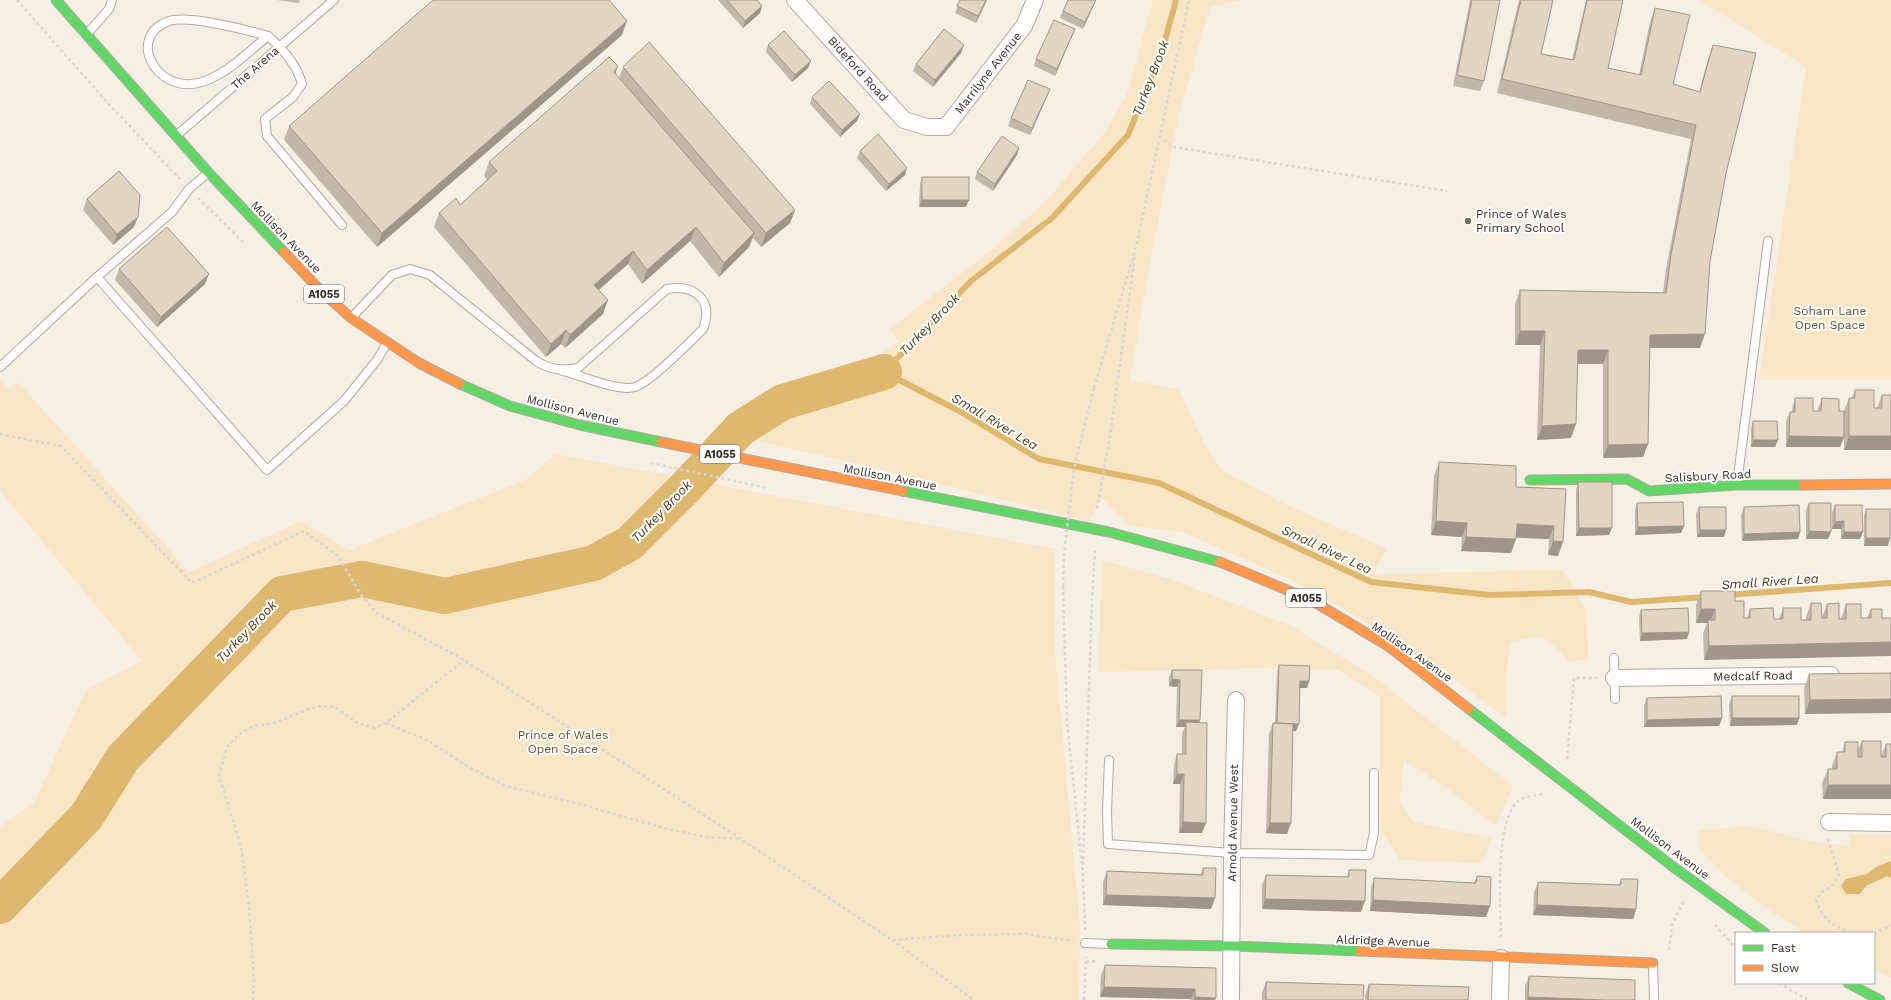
<svg xmlns="http://www.w3.org/2000/svg" width="1891" height="1000" viewBox="0 0 1891 1000" font-family="'Work Sans',sans-serif">
  <style>
    .green { fill: #f9e6c7 }
    .water { fill: #dfb870 }
    .lines { fill: none; stroke-linecap: round; stroke-linejoin: round }
    .stream { stroke: #dfb870; stroke-width: 6 }
    .river { stroke: #dfb870; stroke-width: 36 }
    .lane-casing { stroke: #b0aaa0; stroke-width: 10 }
    .street-casing { stroke: #b0aaa0; stroke-width: 18 }
    .fast-casing { stroke: #b0aaa0; stroke-width: 11 }
    .slow-casing { stroke: #b0aaa0; stroke-width: 11 }
    .path { stroke: #d9d6d3; stroke-width: 2.5; stroke-dasharray: 3 3; stroke-linecap: butt }
    .lane { stroke: #fefdfb; stroke-width: 8 }
    .street { stroke: #fefdfb; stroke-width: 16 }
    .fast { stroke: #63d668; stroke-width: 9 }
    .slow { stroke: #ff974d; stroke-width: 9 }
    .path-bridge { stroke: #d9d6d3; stroke-width: 2.5; stroke-dasharray: 3 3; stroke-linecap: butt }
    .wall { fill: #c2b8a8 }
    .shaded-wall { fill: #9e9688 }
    .building { fill: #e2d6c3; stroke: #9e9688 }
    .poi-dot { fill: #787266; stroke: #fff; stroke-width: 1.5 }
    .labels { text-anchor: middle; stroke-width: 4; stroke-linejoin: round; paint-order: stroke }
    .shield { fill: #fff; stroke: #716d65; stroke-width: 1 }
    .shield-label { font-size: 11px; font-weight: bold; fill: #342e23 }
    .street-label { font-size: 12px; fill: #342e23; stroke: #fff }
    .poi-label { font-size: 12px; fill: #342e23; stroke: #fff; text-anchor: start }
    .park-label { font-size: 12px; fill: #675029; stroke: #fff }
    .water-label { font-size: 13px; font-style: italic; fill: #4d370e; stroke: #fff }
  </style>
  <rect width="100%" height="100%" fill="#f6efe3"/>
  <g class="green">
    <path d="M1153,0H1242L1210,7L1178,118L1144,295L1130,380L1178,389L1203,441L1222,470L1283,503L1387,549L1373,574L1562,570L1587,611L1588,660L1568,661C1546,634 1543,634 1510,642L1506,682V718L1451,677L1351,613L1291,580L1183,532L1130,526L1101,497L1089,521L871,467L718,432L741,411L780,393L862,368L899,341L890,329L994,248L1048,199L1105,132L1127,94Z"/>
    <path d="M1699,0H1891V380H1759L1806,67Z"/>
    <path d="M0,379L9,389L18,382L189,572L301,521L349,550L525,480L556,454L1055,549V653L1080,927L1079,1000H0V827L34,803L86,690L142,661L0,491Z"/>
    <path d="M1102,560L1173,580L1291,626L1374,677L1513,786L1496,826L1448,789L1404,760L1399,801L1414,822L1491,838L1483,863L1400,860L1380,829V697L1338,670L1270,668L1098,672Z"/>
    <path d="M1750,826L1813,842L1850,846L1849,835H1891V978L1874,969V933H1805L1766,908L1725,876L1699,849V830Z"/>
  </g>
  <path class="water" d="M1891,861V878L1887,876L1866,886L1860,894H1846L1841,886L1846,879L1867,874L1876,867Z"/>
  <g class="lines">
    <g class="stream">
      <path d="M1176,0L1163,48L1128,135L1052,218L971,281L884,372L961,412L1039,459L1159,483L1371,582L1490,595L1589,592L1631,602L1706,597"/>
      <path d="M1727,595L1891,583"/>
    </g>
    <path class="river" d="M0,906L86,817L123,758L282,594L362,579L445,596L594,563L630,543L684,489L741,428L783,402L884,372"/>
    <defs>
      <g id="lane">
        <path d="M87,34L109,9L112,0"/>
        <path d="M268,36C247,30 189,15 169,21C126,36 155,93 198,83C224,77 247,53 268,36C283,49 297,65 302,84L293,97L265,119L267,136L342,225"/>
        <path d="M177,135L334,0"/>
        <path d="M97,277L267,470L344,401L377,360L387,343"/>
        <path d="M352,317L392,275L410,269L430,275L536,361C551,370 562,371 578,368L667,289C695,284 714,300 703,329C690,342 650,383 635,387C617,392 581,375 563,371"/>
        <path d="M0,367L97,277L172,212L189,189L208,173"/>
        <path d="M1737,484L1768,241"/>
        <path d="M1614,658L1615,699"/>
        <path d="M1109,760L1107,812L1108,844L1232,853L1369,855L1374,833V773"/>
        <path d="M1085,943L1110,944"/>
        <path d="M1653,964L1654,1000"/>
      </g>
      <g id="street">
        <path d="M795,0L904,120L927,127H946L1024,26L1035,0"/>
        <path d="M1614,678L1831,675"/>
        <path d="M1829,822L1891,823"/>
        <path d="M1231,1000L1232,853L1236,700"/>
        <path d="M1500,1000L1501,958"/>
      </g>
      <g id="fast">
        <path d="M56,0L208,172L284,252"/>
        <path d="M460,384L510,406L580,425L661,442"/>
        <path d="M1530,480L1627,479L1649,491L1737,485H1803"/>
        <path d="M903,491L1109,532L1220,562"/>
        <path d="M1469,709L1672,866L1765,933"/>
        <path d="M1111,944L1232,946L1360,951"/>
        <path d="M1848,983L1880,1000"/>
      </g>
      <g id="slow">
        <path d="M284,252L320,290L351,318L419,363L460,384"/>
        <path d="M661,442L903,491"/>
        <path d="M1803,485L1891,484"/>
        <path d="M1220,562L1311,600L1388,646L1469,709"/>
        <path d="M1360,951L1653,963"/>
      </g>
    </defs>
    <use href="#lane" class="lane-casing"/>
    <use href="#street" class="street-casing"/>
    <use href="#fast" class="fast-casing"/>
    <use href="#slow" class="slow-casing"/>
    <g class="path">
      <path d="M17,0L107,102L180,179"/>
      <path d="M1159,136L1173,147L1447,191"/>
      <path d="M198,198L245,244"/>
      <path d="M1094,388L1136,247L1189,0"/>
      <path d="M0,434L61,446L192,583L304,531L338,556L362,596L377,613L464,660L741,839L892,940L958,935L1026,934L1073,941"/>
      <path d="M651,463L767,488"/>
      <path d="M1097,509L1110,436L1135,255"/>
      <path d="M1063,586L1067,722L1083,875L1085,930"/>
      <path d="M386,723L427,740L467,766L506,786L583,805L667,829L706,837L741,839"/>
      <path d="M1567,759L1574,678H1598"/>
      <path d="M1828,839L1839,875L1831,887L1822,892L1816,900C1822,919 1833,926 1852,933"/>
      <path d="M1083,865L1092,600L1095,550"/>
      <path d="M1715,925L1736,948"/>
      <path d="M1874,934L1891,925"/>
      <path d="M1501,937C1500,906 1495,821 1518,801C1525,796 1537,795 1545,794"/>
      <path d="M892,940L974,1000"/>
      <path d="M1669,950L1672,925L1684,900"/>
      <path d="M1086,962L1098,961"/>
      <path d="M1779,983L1808,1000"/>
      <path d="M253,1000L254,980L249,906L241,846L219,776L227,747L239,734L254,726L274,723L309,709L322,706L335,707L356,722L374,728L386,723L464,660"/>
      <path d="M1084,1000L1086,957"/>
    </g>
    <use href="#lane" class="lane"/>
    <use href="#street" class="street"/>
    <use href="#fast" class="fast"/>
    <use href="#slow" class="slow"/>
    <path class="path-bridge" d="M1063,586L1064,555L1074,468L1094,388"/>
  </g>
  <g class="wall">
    <path d="M277,0H300L299,3Z"/>
    <path d="M718,0H757L762,6L760,13L743,28Z"/>
    <path d="M960,0H987L976,23L955,13Z"/>
    <path d="M1096,0L1083,29L1060,18L1063,11Z"/>
    <path d="M1470,0H1500L1484,81L1480,91L1453,86Z"/>
    <path d="M1519,0H1553L1541,54L1572,60L1586,0H1623L1608,68L1639,75L1650,22L1655,8L1673,84L1699,92L1708,59L1713,45L1726,173L1710,261L1700,348H1650L1648,444L1643,457L1603,458V364H1578L1571,438L1537,440L1540,345H1515V304L1520,290L1663,293L1666,269L1691,139L1497,93Z"/>
    <path d="M1075,29L1055,76L1034,66L1036,59Z"/>
    <path d="M622,35L377,247L284,140L289,126Z"/>
    <path d="M768,45L811,61L808,68L792,82L766,52Z"/>
    <path d="M961,53L933,87L913,71L916,64Z"/>
    <path d="M618,66L615,74L619,78L623,67L795,210L790,223L761,247L753,238L749,247L719,277L690,241L642,284L628,264L599,290L603,314L565,348L561,344L546,357L434,227L439,213L460,205L487,180L484,176L489,162Z"/>
    <path d="M1050,89L1030,135L1008,126L1011,118Z"/>
    <path d="M812,97L860,114L857,121L840,137L810,104Z"/>
    <path d="M860,151L905,175L886,191L857,158Z"/>
    <path d="M1017,155L993,191L975,179L977,172Z"/>
    <path d="M922,177L966,207H919L920,184Z"/>
    <path d="M87,199L134,227L113,245L83,210Z"/>
    <path d="M119,269L205,284L157,327L115,280Z"/>
    <path d="M1855,390L1874,408H1877L1882,395L1891,450H1844V438L1840,447H1786V422L1790,412H1792V409L1795,398L1813,411H1818V409L1822,398L1839,411H1844L1849,398H1852Z"/>
    <path d="M1753,421L1778,440L1775,447H1751V429Z"/>
    <path d="M1439,462L1516,487L1566,489L1558,556L1548,555L1549,539L1516,538L1511,553L1461,551L1462,537L1431,535L1434,476Z"/>
    <path d="M1578,482L1609,535L1576,536V490Z"/>
    <path d="M1637,503L1684,526L1681,533L1635,535V510Z"/>
    <path d="M1809,503L1828,539H1806V510Z"/>
    <path d="M1835,505L1860,539H1841V529H1832V513Z"/>
    <path d="M1699,507L1726,530L1724,537H1697L1696,514Z"/>
    <path d="M1744,507L1800,532L1798,539L1742,541L1741,515Z"/>
    <path d="M1866,509L1888,546H1864V516Z"/>
    <path d="M1701,591L1735,601L1744,618H1747L1750,609L1774,619H1779L1783,608L1801,620H1806V617L1811,603L1822,617L1827,604L1839,619H1841L1846,604L1861,618H1867L1871,609L1882,618L1704,660L1703,633L1707,623H1696V605Z"/>
    <path d="M1641,610L1687,639L1640,641L1639,617Z"/>
    <path d="M1279,665L1309,681L1307,688H1300L1296,731H1293L1287,834L1266,833L1269,734L1273,723L1275,724L1277,672Z"/>
    <path d="M1172,670H1202L1199,723L1202,833H1179L1180,784H1173L1174,765L1177,754H1182V733L1185,727H1176L1177,687L1169,686V677Z"/>
    <path d="M1891,673L1805,714L1804,688L1809,674Z"/>
    <path d="M1732,696L1799,718L1797,725L1730,726L1729,704Z"/>
    <path d="M1647,698L1722,718L1719,726L1644,727V705Z"/>
    <path d="M1862,741L1881,757L1886,744H1891V799H1823L1822,783L1828,769H1832V766L1837,752H1842L1845,742L1858,750Z"/>
    <path d="M1203,868L1215,898L1211,909L1103,905V882L1107,871L1201,874Z"/>
    <path d="M1349,870L1361,912L1262,909V885L1266,875L1347,877Z"/>
    <path d="M1477,876L1486,917L1370,911L1371,888L1374,878L1474,883Z"/>
    <path d="M1621,879L1636,909L1633,919L1533,915L1534,892L1538,882L1619,885Z"/>
    <path d="M1105,965L1216,968V998L1215,1000H1191V999L1100,997L1101,975Z"/>
    <path d="M1529,976L1635,1000H1525V986Z"/>
    <path d="M1266,982L1363,1000H1262V993Z"/>
    <path d="M1369,984L1468,1000H1365V995Z"/>
  </g>
  <g class="shaded-wall">
    <path d="M986,0H987L976,23L978,16Z"/>
    <path d="M1096,0L1083,29L1085,22Z"/>
    <path d="M762,6L760,13L743,28L745,21Z"/>
    <path d="M627,21L622,35L377,247L382,233Z"/>
    <path d="M1075,29L1072,36L1055,76L1057,69Z"/>
    <path d="M964,45L961,53L933,87L935,80Z"/>
    <path d="M811,61L808,68L792,82L795,75Z"/>
    <path d="M618,66L613,80L614,72Z"/>
    <path d="M1050,89L1047,97L1030,135L1032,128Z"/>
    <path d="M860,114L857,121L840,137L842,130Z"/>
    <path d="M1019,148L1017,155L993,191L995,184Z"/>
    <path d="M907,168L905,175L886,191L889,184Z"/>
    <path d="M922,200H969L966,207H919Z"/>
    <path d="M795,210L790,223L761,247L766,233Z"/>
    <path d="M138,217L134,227L113,245L117,234Z"/>
    <path d="M696,227L690,241L642,284L647,270Z"/>
    <path d="M754,233L749,247L719,277L724,263Z"/>
    <path d="M633,251L628,264L589,298L594,285Z"/>
    <path d="M209,274L205,284L157,327L161,317Z"/>
    <path d="M608,300L603,314L565,348L570,335Z"/>
    <path d="M566,330L561,344L546,357L551,344Z"/>
    <path d="M1520,331H1545L1540,345H1515Z"/>
    <path d="M1705,334L1700,348H1645L1650,335Z"/>
    <path d="M1578,350H1608L1603,364H1573Z"/>
    <path d="M1576,424L1571,438L1537,440L1542,426Z"/>
    <path d="M1789,436L1844,437L1840,447H1786Z"/>
    <path d="M1849,436H1891V450H1844Z"/>
    <path d="M1753,440H1778L1775,447H1751Z"/>
    <path d="M1648,444L1643,457L1603,458L1608,445Z"/>
    <path d="M1436,521L1467,523L1462,537L1431,535Z"/>
    <path d="M1844,521L1841,529H1832L1835,522Z"/>
    <path d="M1517,524L1554,526L1549,539L1512,537Z"/>
    <path d="M1684,526L1681,533L1635,535L1638,527Z"/>
    <path d="M1579,528H1612L1609,535L1576,536Z"/>
    <path d="M1700,530H1726L1724,537H1697Z"/>
    <path d="M1809,531L1831,532L1828,539H1806Z"/>
    <path d="M1800,532L1798,539L1742,541L1744,534Z"/>
    <path d="M1844,532H1863L1860,539H1841Z"/>
    <path d="M1466,537L1516,539L1511,553L1461,551Z"/>
    <path d="M1866,538H1890L1888,546H1864Z"/>
    <path d="M1553,541L1563,542L1558,556L1548,555Z"/>
    <path d="M1701,609H1715L1710,623L1708,620L1707,623H1696Z"/>
    <path d="M1689,632L1687,639L1640,641L1642,633Z"/>
    <path d="M1891,642V656L1704,660L1709,646Z"/>
    <path d="M1172,679L1180,680L1177,687L1169,686Z"/>
    <path d="M1300,681H1309L1307,688H1298Z"/>
    <path d="M1891,699V713L1805,714L1810,700Z"/>
    <path d="M1722,718L1719,726L1644,727L1647,720Z"/>
    <path d="M1732,718H1799L1797,725L1730,726Z"/>
    <path d="M1179,720H1200L1198,727L1186,722L1185,727H1176Z"/>
    <path d="M1277,723L1299,724L1296,731L1275,730Z"/>
    <path d="M1177,774H1184L1180,784H1173Z"/>
    <path d="M1828,785H1891V799H1823Z"/>
    <path d="M1183,822L1206,823L1202,833H1179Z"/>
    <path d="M1270,823H1291L1287,834L1266,833Z"/>
    <path d="M1106,895L1215,898L1211,909L1103,905Z"/>
    <path d="M1265,899L1365,901L1361,912L1262,909Z"/>
    <path d="M1373,900L1490,906L1486,917L1370,911Z"/>
    <path d="M1537,905L1636,909L1633,919L1533,915Z"/>
    <path d="M1104,987L1195,989L1191,999L1100,997Z"/>
    <path d="M1195,997L1216,998L1215,1000H1194Z"/>
    <path d="M1528,997L1605,1000H1527Z"/>
  </g>
  <g class="building">
    <path d="M433,0H609L627,21L382,233L289,126Z"/>
    <path d="M727,0H757L762,6L745,21Z"/>
    <path d="M960,0H986L978,16L957,6Z"/>
    <path d="M1068,0H1096L1085,22L1063,11Z"/>
    <path d="M1472,0H1500L1484,81L1457,75Z"/>
    <path d="M1521,0H1553L1541,54L1574,60L1587,0H1623L1608,68L1641,75L1655,8L1690,15L1673,84L1700,92L1713,45L1756,53L1726,173L1710,261L1705,334L1650,335L1648,444L1608,445V350H1578L1576,424L1542,426L1545,331H1520V290L1666,293L1671,255L1696,125L1502,79Z"/>
    <path d="M1054,20L1075,29L1057,69L1036,59Z"/>
    <path d="M944,29L964,45L935,80L916,64Z"/>
    <path d="M784,31L811,61L795,75L768,45Z"/>
    <path d="M649,42L795,210L766,233L623,67Z"/>
    <path d="M609,57L618,66L614,72L754,233L724,263L696,227L647,270L633,251L594,285L608,300L570,335L566,330L551,344L439,213L456,198L460,205L497,171L489,162Z"/>
    <path d="M1028,80L1050,89L1032,128L1011,118Z"/>
    <path d="M829,81L860,114L842,130L812,97Z"/>
    <path d="M878,134L907,168L889,184L860,151Z"/>
    <path d="M1002,136L1019,148L995,184L977,172Z"/>
    <path d="M119,171L140,195L138,217L117,234L87,199Z"/>
    <rect x="922" y="177" width="47" height="23"/>
    <path d="M167,227L209,274L161,317L119,269Z"/>
    <path d="M1855,390H1874V408H1882V395H1891V436H1849V398H1855Z"/>
    <path d="M1795,398H1813V411H1821L1822,398L1839,399V411H1844V437L1789,436L1790,412H1795Z"/>
    <path d="M1753,421H1777L1778,440H1753Z"/>
    <path d="M1439,462L1516,466V487L1566,489L1563,542L1553,541L1554,526L1517,524L1516,539L1466,537L1467,523L1436,521Z"/>
    <path d="M1578,482H1612V528H1579Z"/>
    <path d="M1683,502L1684,526L1638,527L1637,503Z"/>
    <path d="M1809,503H1831V532L1809,531Z"/>
    <path d="M1799,505L1800,532L1744,534V507Z"/>
    <path d="M1835,505H1862L1863,532H1844V521L1835,522Z"/>
    <path d="M1699,507H1726V530H1700Z"/>
    <rect x="1866" y="509" width="24" height="29"/>
    <path d="M1701,591H1735V601H1744V618H1750V609L1773,608L1774,619H1783V608H1801V620H1811V603H1821L1822,618H1827V604L1839,603V619H1846V604H1861V618H1871V609H1882V618H1891V642L1709,646L1708,620H1715V609H1701Z"/>
    <path d="M1688,608L1689,632L1642,633L1641,610Z"/>
    <path d="M1279,665L1310,666L1309,681H1300L1299,724L1277,723Z"/>
    <path d="M1172,670H1202L1200,720H1179L1180,680L1172,679Z"/>
    <path d="M1891,673V699L1810,700L1809,674Z"/>
    <path d="M1721,696L1722,718L1647,720V698Z"/>
    <rect x="1732" y="696" width="67" height="22"/>
    <path d="M1186,722L1207,723L1206,823L1183,822L1184,774H1177V754H1186Z"/>
    <path d="M1273,723L1293,724L1291,823H1270Z"/>
    <path d="M1862,741H1881V757H1886V744H1891V785H1828V769H1837V752H1845V742H1858V757H1862Z"/>
    <path d="M1203,868H1216L1215,898L1106,895L1107,871L1203,875Z"/>
    <path d="M1349,870H1366L1365,901L1265,899L1266,875L1349,877Z"/>
    <path d="M1477,876L1491,877L1490,906L1373,900L1374,878L1476,883Z"/>
    <path d="M1621,879H1638L1636,909L1537,905L1538,882L1621,885Z"/>
    <path d="M1105,965L1216,968V998L1195,997V989L1104,987Z"/>
    <path d="M1529,976L1635,980V1000H1605L1528,997Z"/>
    <path d="M1266,982L1364,985L1363,1000H1266Z"/>
    <path d="M1369,984L1469,987L1468,1000H1368Z"/>
  </g>
  <circle class="poi-dot" cx="1468" cy="221" r="4"/>
  <g class="labels">
    <g class="shield">
      <rect x="304" y="285" width="40" height="18" rx="3"/>
      <rect x="700" y="445" width="40" height="18" rx="3"/>
      <rect x="1286" y="589" width="40" height="18" rx="3"/>
    </g>
    <g class="shield-label">
      <text x="324" y="298">A1055</text>
      <text x="720" y="458">A1055</text>
      <text x="1306" y="602">A1055</text>
    </g>
    <g class="street-label">
      <text transform="translate(255 68) rotate(-41)" y="4">The Arena</text>
      <text transform="translate(858 69) rotate(48)" y="4">Bideford Road</text>
      <text transform="translate(988 73) rotate(-52)" y="4">Marrilyne Avenue</text>
      <text transform="translate(286 237) rotate(46)" y="4">Mollison Avenue</text>
      <text transform="translate(573 410) rotate(14)" y="4">Mollison Avenue</text>
      <text transform="translate(1708 476) rotate(-3)" y="4">Salisbury Road</text>
      <text transform="translate(890 477) rotate(11)" y="4">Mollison Avenue</text>
      <text transform="translate(1412 652) rotate(35)" y="4">Mollison Avenue</text>
      <text transform="translate(1753 676) rotate(-1)" y="4">Medcalf Road</text>
      <text transform="translate(1233 823) rotate(-89)" y="4">Arnold Avenue West</text>
      <text transform="translate(1670 848) rotate(37)" y="4">Mollison Avenue</text>
      <text transform="translate(1383 941) rotate(2)" y="4">Aldridge Avenue</text>
    </g>
    <g class="poi-label">
      <text x="1476" y="218">Prince of Wales<tspan x="1476" dy="14">Primary School</tspan></text>
    </g>
    <g class="park-label">
      <text x="1830" y="315">Soham Lane<tspan x="1830" dy="14">Open Space</tspan></text>
      <text x="563" y="739">Prince of Wales<tspan x="563" dy="14">Open Space</tspan></text>
    </g>
    <g class="water-label">
      <text transform="translate(1150 78) rotate(-69)" y="5">Turkey Brook</text>
      <text transform="translate(929 324) rotate(-46)" y="5">Turkey Brook</text>
      <text transform="translate(995 421) rotate(31)" y="5">Small River Lea</text>
      <text transform="translate(661 511) rotate(-46)" y="5">Turkey Brook</text>
      <text transform="translate(1327 549) rotate(25)" y="5">Small River Lea</text>
      <text transform="translate(1770 581) rotate(-4)" y="5">Small River Lea</text>
      <text transform="translate(246 631) rotate(-46)" y="5">Turkey Brook</text>
    </g>
  </g>
  <rect x="1735" y="932" width="140" height="52" fill="#ffffff" stroke="#aeaba7"/>
  <rect x="1743" y="945" width="20" height="6" fill="#63d668" stroke="#aeaba7"/>
  <text x="1771" y="952" font-size="12" fill="#342e23">Fast</text>
  <rect x="1743" y="965" width="20" height="6" fill="#ff974d" stroke="#aeaba7"/>
  <text x="1771" y="972" font-size="12" fill="#342e23">Slow</text>
</svg>
